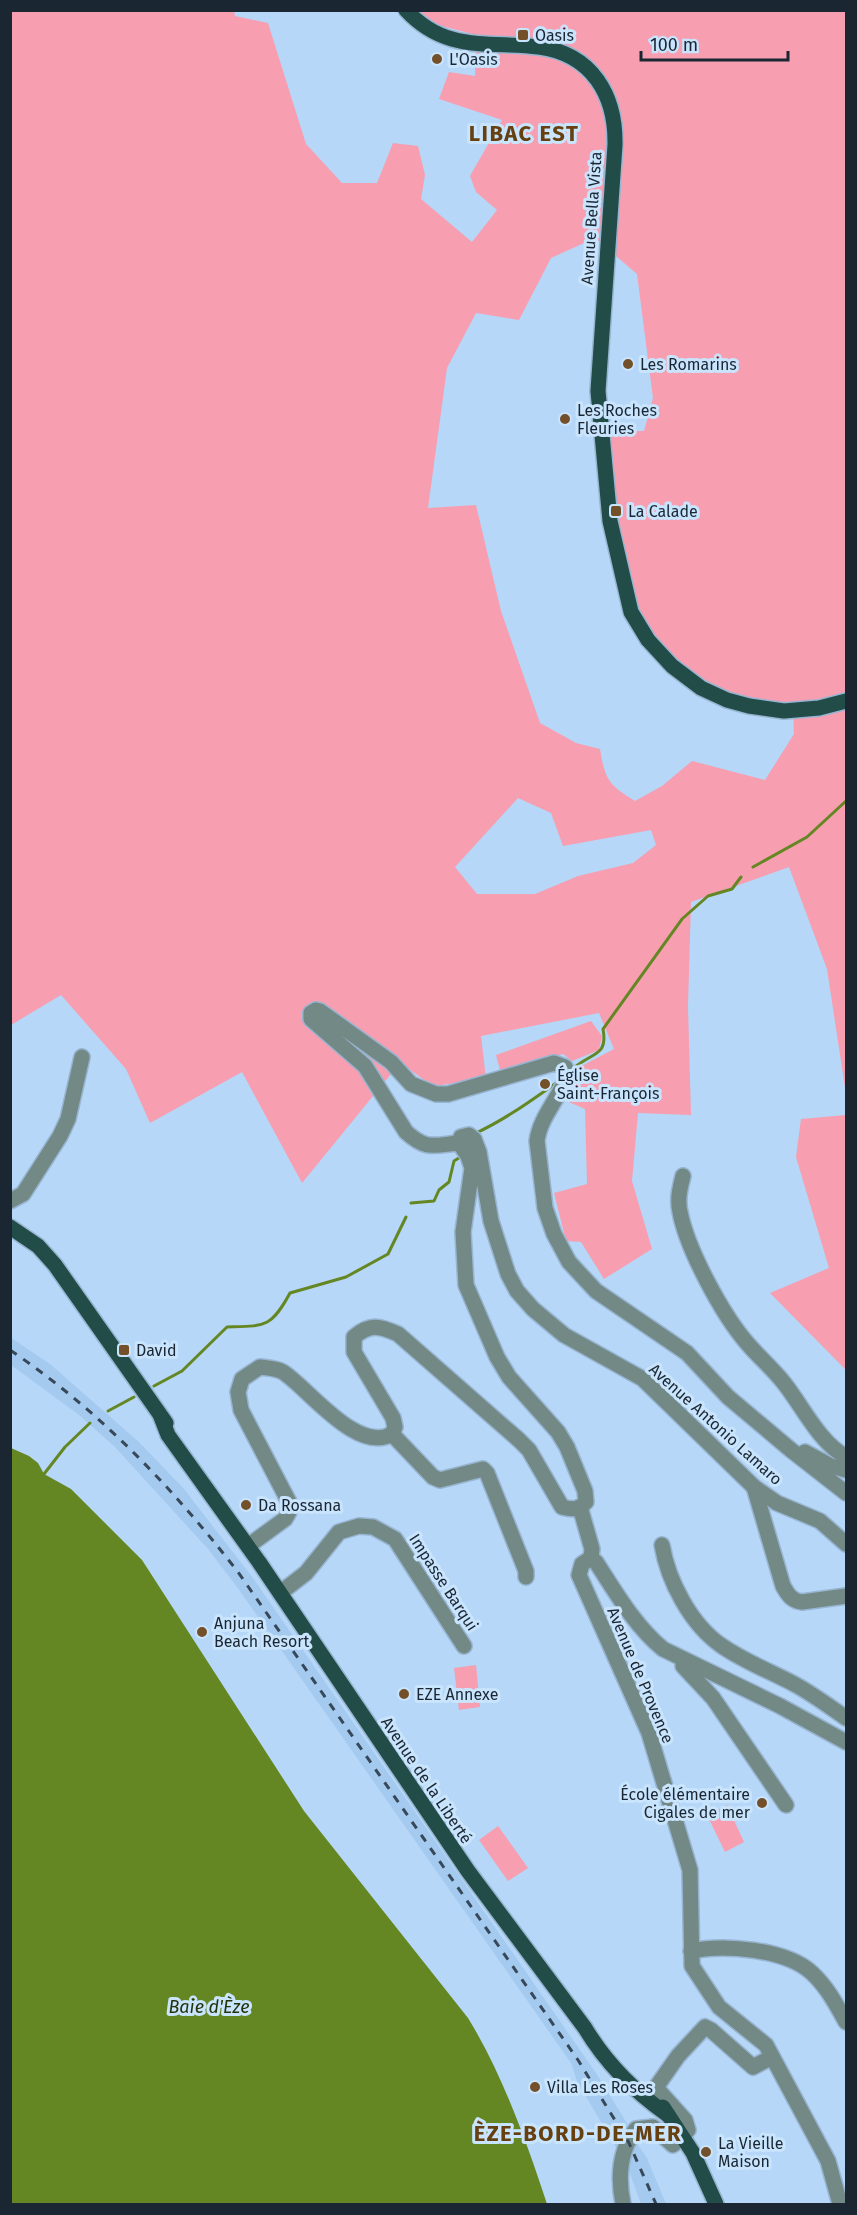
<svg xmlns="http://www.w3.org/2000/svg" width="857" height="2215" viewBox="0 0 857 2215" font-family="'Fira Sans',sans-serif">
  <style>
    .built { fill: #a4cbef }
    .green { fill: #f79eb0; fill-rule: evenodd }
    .water { fill: #648723 }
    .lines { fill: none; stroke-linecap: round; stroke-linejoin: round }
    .stream { stroke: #648723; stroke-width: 3 }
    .minor-casing { stroke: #97b4d0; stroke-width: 18 }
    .major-casing { stroke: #97b4d0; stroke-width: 18 }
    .minor { stroke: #738986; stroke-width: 15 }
    .major { stroke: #224c48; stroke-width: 15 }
    .rail { stroke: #384858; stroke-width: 3; stroke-dasharray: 8 8; stroke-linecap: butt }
    .poi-dot { fill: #735029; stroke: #c9e4fd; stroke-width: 2 }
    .labels { text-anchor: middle; stroke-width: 6; stroke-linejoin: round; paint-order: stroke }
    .poi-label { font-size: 16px; fill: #1a2632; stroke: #c9e4fd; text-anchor: start }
    .street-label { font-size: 16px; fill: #1a2632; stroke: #c9e4fd }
    .water-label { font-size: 18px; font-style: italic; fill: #25330b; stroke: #c9e4fd }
    .district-label { font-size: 22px; font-weight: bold; letter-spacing: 1.5px; fill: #664010; stroke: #c9e4fd }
  </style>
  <rect width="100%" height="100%" fill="#b6d7f7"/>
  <g class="built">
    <path d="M10,1337L50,1364L139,1442L184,1489L253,1578L598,2076L628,2125L619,2153L577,2081L571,2063L237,1587L208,1549L115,1447L79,1415L11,1365Z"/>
    <path d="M634,2140L646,2156L666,2204H641L626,2163Z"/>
  </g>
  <g class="green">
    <path d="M10,11H234L235,16L268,23L306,144L342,183H377L393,143L418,146L425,175L421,199L472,242L497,210L476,192L470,176L502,120L439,99L449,72L475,76L476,35L438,25L419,11H846V1094L827,969L789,867L691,902L688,1006L691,1115L638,1113L632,1181L652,1249L604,1279L581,1242L566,1241L554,1193L587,1184L585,1109L562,1099L574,1070L614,1049L599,1013L481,1036L486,1079L433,1086L400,1063L302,1183L242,1072L150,1123L126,1069L61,995L11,1025ZM595,238L637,274L653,398L644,431H609C615,489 617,550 636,607C652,656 708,693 757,702C768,704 782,702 793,703L794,734L765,780L692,761L662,786L635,801C609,785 605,780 600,749L576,743L540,723L501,611L476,505L428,508L447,368L476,313L519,320L551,258ZM518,798L551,813L563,846L651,830L656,845L633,863L578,876L535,894H477L455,867Z"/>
    <path d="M591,1021L602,1036L599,1050L572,1061L563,1054L501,1074L496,1055Z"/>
    <path d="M846,1115V1370L770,1293L829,1268L796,1157L801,1119Z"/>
    <path d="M476,1665L480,1707L459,1710L454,1668Z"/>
    <path d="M727,1805L744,1842L725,1852L707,1815Z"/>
    <path d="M498,1826L528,1868L508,1881L479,1840Z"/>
  </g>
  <path class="water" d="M11,1448L29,1456L38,1463L44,1474L71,1489L142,1560L304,1811L468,2018C502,2073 527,2143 547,2204H11Z"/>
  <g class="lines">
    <g class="stream">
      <path d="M753,867L807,837L846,801"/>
      <path d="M575,1067C593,1052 608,1056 603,1029L682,919L708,896L732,889L741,877"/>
      <path d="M476,1133C506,1119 532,1100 559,1081"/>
      <path d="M411,1203L434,1201L439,1190L449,1182L454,1161L462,1156"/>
      <path d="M154,1386L182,1371L227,1327C265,1326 271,1328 290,1293L346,1277L388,1254L406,1217"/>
      <path d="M108,1411L134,1397"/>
      <path d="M44,1474L65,1447L90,1423"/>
    </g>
    <defs>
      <g id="minor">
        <path d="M459,1143C434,1145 427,1151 406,1132L365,1066L311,1019V1013L316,1010L320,1011L391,1062L411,1084L436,1094H448L554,1063L565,1067L568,1073C561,1097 540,1116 537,1141L545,1208L554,1234L569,1262L596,1291L687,1353L728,1397L791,1450L846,1493"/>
        <path d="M683,1176C680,1188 677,1199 680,1212C687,1249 722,1314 747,1343C759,1357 773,1369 784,1383C803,1407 819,1442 846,1457"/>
        <path d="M10,1201L23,1194L60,1136L68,1119L82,1057"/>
        <path d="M392,1434L433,1477L440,1480L483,1469L487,1473L526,1571V1577"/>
        <path d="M805,1452L831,1466L846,1470"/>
        <path d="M754,1487L783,1586C788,1595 792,1601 802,1602L846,1596"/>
        <path d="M580,1507L592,1549L591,1558"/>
        <path d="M662,1545C668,1581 691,1625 722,1646C745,1662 772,1672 796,1685C814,1695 830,1707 846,1718"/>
        <path d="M248,1546L285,1519L289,1512V1502L241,1410L238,1392L242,1379L260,1367C268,1368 276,1368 283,1372C309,1389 357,1454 392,1434L395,1427L393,1418L354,1352V1337C370,1323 380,1326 398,1334L519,1440L529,1450L562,1507C573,1510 578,1510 586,1502L585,1491L567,1447L558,1432L509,1377L497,1357L466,1285L463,1232L472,1168L468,1156L459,1143L461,1137L469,1135L474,1139L479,1152L491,1221L508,1274L517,1291L533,1309L564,1335L643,1379L754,1487L777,1503L820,1521L846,1544"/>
        <path d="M280,1593L306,1573L339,1532L359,1526L373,1527L395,1539L464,1646"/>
        <path d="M684,1661L683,1666L713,1698L786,1805"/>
        <path d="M691,1951C724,1944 786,1949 812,1973C827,1987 836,2004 846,2022"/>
        <path d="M623,2204C618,2179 619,2151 636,2129L653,2127L673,2145L688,2130L685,2120L659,2091L657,2086L678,2056L705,2027L711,2030L753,2067L772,2057"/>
        <path d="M840,2204L828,2161L766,2045L719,2007L692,1966L690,1870L649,1733L579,1575L582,1564L591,1558L596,1562C616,1593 635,1626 663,1649L780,1706L846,1742"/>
      </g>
      <g id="major">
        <path d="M406,10C419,24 434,34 452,39C480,47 510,43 539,47C592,54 616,95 615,145L598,391L610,521L631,612L648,640L672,666L701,688L727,700L749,706L784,711L819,708L846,701"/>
        <path d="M10,1227L38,1246L55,1265L166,1423"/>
        <path d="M161,1417L168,1435L259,1562L468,1871L585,2028C606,2063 635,2092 668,2115"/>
        <path d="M663,2107L693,2153L716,2204"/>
      </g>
    </defs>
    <use href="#minor" class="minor-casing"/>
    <use href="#major" class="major-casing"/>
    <use href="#minor" class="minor"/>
    <use href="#major" class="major"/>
    <path class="rail" d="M10,1350C100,1411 171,1486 238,1572L578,2060L629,2143L656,2204"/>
  </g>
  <g class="poi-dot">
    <rect x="517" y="29" width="12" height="12" rx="3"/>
    <circle cx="437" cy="59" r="6"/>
    <circle cx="628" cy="364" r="6"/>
    <circle cx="565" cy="419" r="6"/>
    <rect x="610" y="505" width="12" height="12" rx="3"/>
    <circle cx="545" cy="1084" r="6"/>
    <rect x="118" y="1344" width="12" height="12" rx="3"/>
    <circle cx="246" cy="1505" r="6"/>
    <circle cx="202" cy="1632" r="6"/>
    <circle cx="404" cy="1694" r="6"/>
    <circle cx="762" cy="1803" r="6"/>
    <circle cx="535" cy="2087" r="6"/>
    <circle cx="706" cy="2152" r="6"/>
  </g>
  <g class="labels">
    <g class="poi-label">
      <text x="535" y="41">Oasis</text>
      <text x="449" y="65">L'Oasis</text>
      <text x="640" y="370">Les Romarins</text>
      <text x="577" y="416">Les Roches<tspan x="577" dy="18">Fleuries</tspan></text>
      <text x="628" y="517">La Calade</text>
      <text x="557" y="1081">Église<tspan x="557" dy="18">Saint-François</tspan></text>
      <text x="136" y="1356">David</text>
      <text x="258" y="1511">Da Rossana</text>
      <text x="214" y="1629">Anjuna<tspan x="214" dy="18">Beach Resort</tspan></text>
      <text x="416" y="1700">EZE Annexe</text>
      <text x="750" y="1800" text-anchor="end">École élémentaire<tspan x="750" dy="18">Cigales de mer</tspan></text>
      <text x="547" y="2093">Villa Les Roses</text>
      <text x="718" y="2149">La Vieille<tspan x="718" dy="18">Maison</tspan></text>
    </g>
    <g class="street-label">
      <text transform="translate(591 218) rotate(-86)" y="6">Avenue Bella Vista</text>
      <text transform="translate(716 1424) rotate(42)" y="6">Avenue Antonio Lamaro</text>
      <text transform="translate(444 1582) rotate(57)" y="6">Impasse Barqui</text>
      <text transform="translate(641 1675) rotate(67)" y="6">Avenue de Provence</text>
      <text transform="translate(427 1780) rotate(56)" y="6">Avenue de la Liberté</text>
    </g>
    <g class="water-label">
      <text x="209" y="2013">Baie d'Èze</text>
    </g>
    <g class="district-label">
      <text x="524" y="141">LIBAC EST</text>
      <text x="578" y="2141">ÈZE-BORD-DE-MER</text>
    </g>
  </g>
  <rect width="857" height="2215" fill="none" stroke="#1a2632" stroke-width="24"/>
  <path d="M641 51v9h147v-9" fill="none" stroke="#1a2632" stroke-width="3"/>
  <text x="650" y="51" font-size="18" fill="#1a2632" stroke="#c9e4fd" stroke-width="4.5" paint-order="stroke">100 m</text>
</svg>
